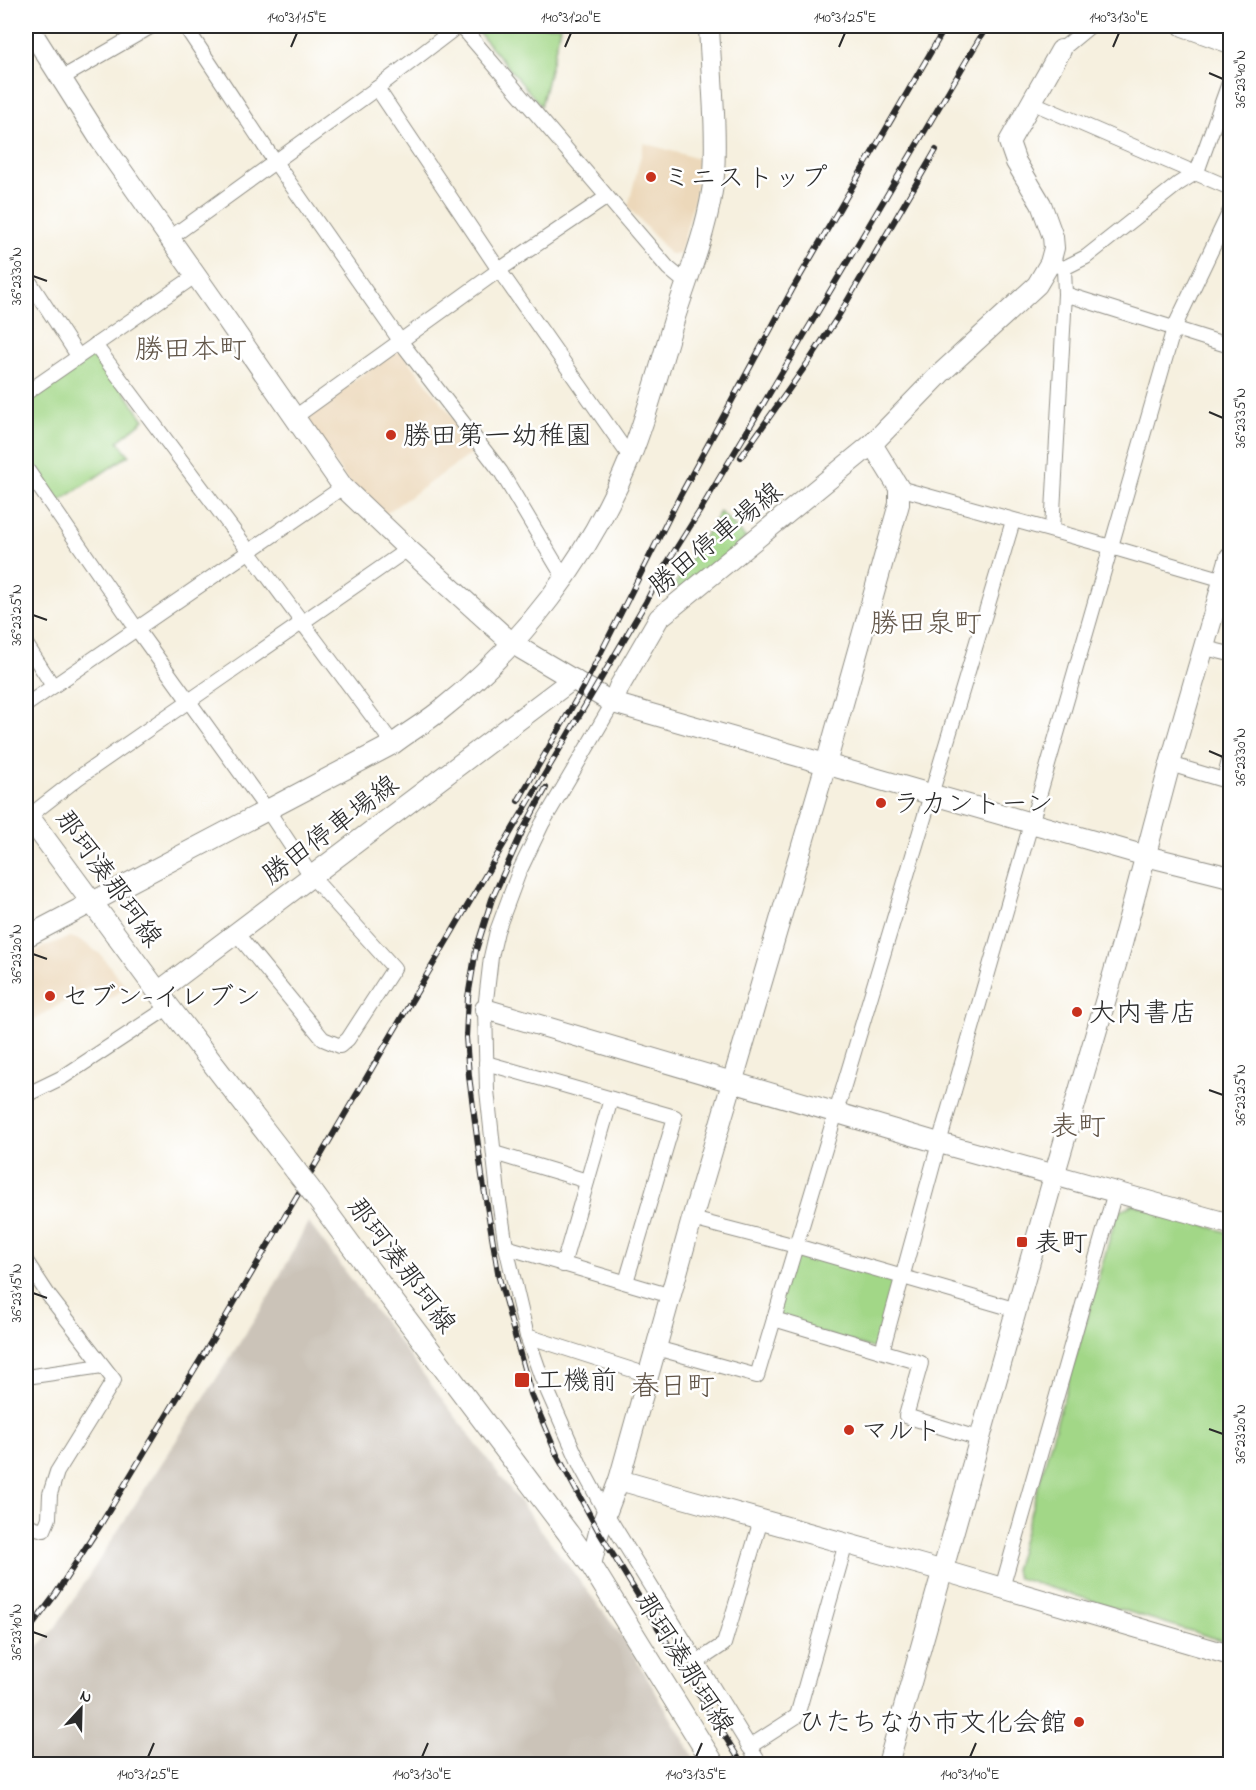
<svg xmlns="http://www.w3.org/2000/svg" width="1256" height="1790" viewBox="0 0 1256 1790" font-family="'Indie Flower','Klee One',sans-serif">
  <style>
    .built { fill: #ecd8ba }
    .industrial { fill: #cbc3b8 }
    .green { fill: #a2d787; stroke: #668159; stroke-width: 1.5 }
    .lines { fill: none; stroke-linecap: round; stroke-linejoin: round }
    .street-casing { stroke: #908e85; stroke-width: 16 }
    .secondary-casing { stroke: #908e85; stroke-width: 22 }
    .primary-casing { stroke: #908e85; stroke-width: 23 }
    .street { stroke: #fff; stroke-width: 14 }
    .secondary { stroke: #fff; stroke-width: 20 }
    .primary { stroke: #fff; stroke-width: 21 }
    .rail-casing { stroke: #2b2b2b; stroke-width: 6 }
    .rail { stroke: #fff; stroke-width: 4; stroke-dasharray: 11; stroke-linecap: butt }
    .primary-bridge-casing { stroke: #908e85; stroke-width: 23; stroke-linecap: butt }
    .primary-bridge { stroke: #fff; stroke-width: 21 }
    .ticks { fill: none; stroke: #2b2b2b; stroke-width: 2 }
    .poi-dot { fill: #c8321e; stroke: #fff; stroke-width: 2 }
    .labels { text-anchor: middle; stroke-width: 5; stroke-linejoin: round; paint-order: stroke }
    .poi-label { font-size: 27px; fill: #2b2b2b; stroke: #fff; text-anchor: start }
    .street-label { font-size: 27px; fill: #2b2b2b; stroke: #fff }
    .neighbourhood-label { font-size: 28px; fill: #615548; stroke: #fff }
    .neatline { fill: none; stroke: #2b2b2b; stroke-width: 2 }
    .ticks-label { font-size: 15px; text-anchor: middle; fill: #2b2b2b }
  </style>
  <rect width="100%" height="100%" fill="#fff"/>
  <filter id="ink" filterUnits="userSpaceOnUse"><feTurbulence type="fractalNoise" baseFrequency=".0167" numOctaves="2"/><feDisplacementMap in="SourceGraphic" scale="12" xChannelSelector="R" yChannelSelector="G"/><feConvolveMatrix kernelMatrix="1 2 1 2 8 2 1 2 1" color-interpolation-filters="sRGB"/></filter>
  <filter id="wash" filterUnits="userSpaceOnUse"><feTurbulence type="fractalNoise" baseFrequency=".008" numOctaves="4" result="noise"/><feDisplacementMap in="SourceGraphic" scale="24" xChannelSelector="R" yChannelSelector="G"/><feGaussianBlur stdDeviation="1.35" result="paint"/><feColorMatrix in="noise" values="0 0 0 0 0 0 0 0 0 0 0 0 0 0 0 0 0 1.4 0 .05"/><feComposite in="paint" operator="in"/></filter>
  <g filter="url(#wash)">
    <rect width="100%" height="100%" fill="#f6f0df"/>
    <g class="built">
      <path d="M644,143L699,159L695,196L680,254H670L628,207Z"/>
      <path d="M394,351L402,352L478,449L385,514L349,483L306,422V415Z"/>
      <path d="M70,937L82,941L100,954L126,987L104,1003L92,985L32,1021L26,1009V957L45,946Z"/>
    </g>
    <path class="industrial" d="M308,1222L626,1642L698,1764H26V1661L55,1628L266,1302Z"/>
    <g class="green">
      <path d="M473,26H561L541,106Z"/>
      <path d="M89,356L101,358L144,420L118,441L129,455L57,503L26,456V400Z"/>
      <path d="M720,512L746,538L683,592L675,584Z"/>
      <path d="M1133,1204L1230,1233V1643L1018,1578L1014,1570L1117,1213Z"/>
      <path d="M796,1246L902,1276L882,1351L774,1319Z"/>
    </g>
  </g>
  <g filter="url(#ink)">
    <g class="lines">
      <defs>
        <g id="street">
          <path d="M185,26L275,162L401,342L501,472L564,578"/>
          <path d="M461,26L668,268L686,283"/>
          <path d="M1061,50L1090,26"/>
          <path d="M60,79L152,26"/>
          <path d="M377,88L499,270L630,457"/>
          <path d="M1031,102L1230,188"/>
          <path d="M170,238L377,88L458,26"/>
          <path d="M1050,263L1064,268L1086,257L1178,184L1197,172L1230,80"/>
          <path d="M26,276L78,356"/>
          <path d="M1065,294L1230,346"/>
          <path d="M95,345L393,744"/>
          <path d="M26,393L195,276"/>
          <path d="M295,417L499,270L607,197"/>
          <path d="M26,468L136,628L268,811L312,877L394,968L348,1039L340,1046L323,1039L237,934"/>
          <path d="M899,488L1111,547L1224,580"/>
          <path d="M1052,530L1065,294L1064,268"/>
          <path d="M26,644L53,686"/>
          <path d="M1205,648L1230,654"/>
          <path d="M613,703L542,824L519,872L497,931L491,957L485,1009L487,1090L498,1194L506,1247L527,1336L541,1376L581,1467L607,1515L760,1764"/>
          <path d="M26,705L343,487"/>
          <path d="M1170,764L1230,782"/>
          <path d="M1224,780L1230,757"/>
          <path d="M28,817L78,778L408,549"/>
          <path d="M486,1063L675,1117L626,1282"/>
          <path d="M26,1095L63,1077L169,1007"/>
          <path d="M494,1153L587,1181"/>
          <path d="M692,1219L796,1246L1017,1310"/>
          <path d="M506,1247L671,1296"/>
          <path d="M26,1261L49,1296L114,1380L57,1472L50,1494L49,1518L44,1530L32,1527L26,1522"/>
          <path d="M563,1265L611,1099"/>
          <path d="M774,1319L921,1363L906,1416L980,1439"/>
          <path d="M527,1336L648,1375"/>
          <path d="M656,1348L757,1376L1013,521"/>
          <path d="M882,1351L939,1143L1174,328L1230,211"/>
          <path d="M26,1377L102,1366"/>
          <path d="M1002,1588L1115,1192"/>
          <path d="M697,1662L724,1644L761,1520"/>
          <path d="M749,1747L797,1716L846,1543"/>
        </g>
        <g id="secondary">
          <path d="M28,26L101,141L211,297L343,487L408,549L513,644L613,703L1146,856L1230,877"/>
          <path d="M1183,26L1230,43"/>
          <path d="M613,703L619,687L659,618L872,444L940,374L1037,285L1050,263L1054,248L1053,237L1041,204L1016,162L1009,142L1061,50"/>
          <path d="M26,937L393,744C407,733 423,724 437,713C522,646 589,558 630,458C648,414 660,366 674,320C689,273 710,224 714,175C717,126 711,75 709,26"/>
          <path d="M158,992L573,679"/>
          <path d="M485,1009L939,1143L1230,1224"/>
          <path d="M619,1480L944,1571L1230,1655"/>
          <path d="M591,1565L599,1532L619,1480L692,1219L826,764L899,504V488L872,444"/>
          <path d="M888,1764L1054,1176L1122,944L1170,764L1230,557"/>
        </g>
        <g id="primary">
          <path d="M26,813L169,1007L296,1171"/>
          <path d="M313,1193L362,1260L568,1533L591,1565L714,1764"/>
        </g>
      </defs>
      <use href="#street" class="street-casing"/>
      <use href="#secondary" class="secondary-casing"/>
      <use href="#primary" class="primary-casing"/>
      <use href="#street" class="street"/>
      <use href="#secondary" class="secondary"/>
      <use href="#primary" class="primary"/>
      <defs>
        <g id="rail">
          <path d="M741,457L809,361L839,315L936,150"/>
          <path d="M546,788L523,830L492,899L476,950L468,997L466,1037L469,1076L482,1176L499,1278L531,1394L557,1455L599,1532L742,1764"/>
          <path d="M518,801L584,686L680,496L792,290L946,26"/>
          <path d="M26,1634L55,1595L101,1524L214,1337L646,602L662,571L701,509L987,26"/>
        </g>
      </defs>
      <use href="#rail" class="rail-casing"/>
      <use href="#rail" class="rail"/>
      <defs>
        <path id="primary-bridge" d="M296,1171L313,1193"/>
      </defs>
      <use href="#primary-bridge" class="primary-bridge-casing"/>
      <use href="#primary-bridge" class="primary-bridge"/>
    </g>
  </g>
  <path class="ticks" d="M291,47L297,33M565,47L571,33M839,47L845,33M1113,47L1119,33M1209,73L1223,79M33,276L47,281M1209,412L1223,418M33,615L47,620M1209,751L1223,757M33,954L47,959M1209,1090L1223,1095M33,1293L47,1298M1209,1429L1223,1434M33,1632L47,1637M148,1757L154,1743M422,1757L428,1743M696,1757L702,1743M970,1757L976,1743"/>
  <g class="poi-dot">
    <circle cx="651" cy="177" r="6"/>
    <circle cx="391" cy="435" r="6"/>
    <circle cx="881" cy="803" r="6"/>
    <circle cx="50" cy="996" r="6"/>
    <circle cx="1077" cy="1012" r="6"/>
    <rect x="1016" y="1236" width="12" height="12" rx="3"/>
    <rect x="514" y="1372" width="16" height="16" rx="3"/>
    <circle cx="849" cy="1430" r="6"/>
    <circle cx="1079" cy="1722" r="6"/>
  </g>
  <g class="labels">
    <g class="poi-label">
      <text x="663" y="186">ミニストップ</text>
      <text x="403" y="444">勝田第一幼稚園</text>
      <text x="893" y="812">ラカントーン</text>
      <text x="62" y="1005">セブン-イレブン</text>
      <text x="1089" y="1021">大内書店</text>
      <text x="1034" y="1251">表町</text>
      <text x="536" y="1389">工機前</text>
      <text x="861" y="1439">マルト</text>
      <text x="1067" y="1731" text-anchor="end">ひたちなか市文化会館</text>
    </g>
    <g class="street-label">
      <text transform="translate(715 538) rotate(-39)" y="9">勝田停車場線</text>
      <text transform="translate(330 829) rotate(-37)" y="9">勝田停車場線</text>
      <text transform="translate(109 878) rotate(54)" y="9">那珂湊那珂線</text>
      <text transform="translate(402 1265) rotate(53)" y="9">那珂湊那珂線</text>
      <text transform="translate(685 1663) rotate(58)" y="9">那珂湊那珂線</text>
    </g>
    <g class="neighbourhood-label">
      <text x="191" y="358">勝田本町</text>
      <text x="926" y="632">勝田泉町</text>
      <text x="1078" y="1135">表町</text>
      <text x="673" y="1395">春日町</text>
    </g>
  </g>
  <rect width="1256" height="1790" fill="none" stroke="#fff" stroke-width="66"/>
  <g transform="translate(81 1709) rotate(22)" stroke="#ffffff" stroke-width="4.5" paint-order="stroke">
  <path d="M0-4.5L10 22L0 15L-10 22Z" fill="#2b2b2b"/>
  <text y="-9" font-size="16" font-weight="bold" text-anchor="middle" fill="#2b2b2b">N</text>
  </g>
  <rect x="33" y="33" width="1190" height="1724" class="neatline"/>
  <g class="ticks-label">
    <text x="297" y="22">140°31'15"E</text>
    <text x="571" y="22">140°31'20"E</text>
    <text x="845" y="22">140°31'25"E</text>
    <text x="1119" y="22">140°31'30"E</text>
    <text transform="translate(1240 79) rotate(-90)" y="5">36°23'40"N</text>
    <text transform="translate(16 276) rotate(-90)" y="5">36°23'30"N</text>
    <text transform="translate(1240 418) rotate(-90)" y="5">36°23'35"N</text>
    <text transform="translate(16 615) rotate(-90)" y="5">36°23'25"N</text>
    <text transform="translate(1240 757) rotate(-90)" y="5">36°23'30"N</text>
    <text transform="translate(16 954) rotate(-90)" y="5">36°23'20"N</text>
    <text transform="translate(1240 1095) rotate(-90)" y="5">36°23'25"N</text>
    <text transform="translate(16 1293) rotate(-90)" y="5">36°23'15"N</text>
    <text transform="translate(1240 1434) rotate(-90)" y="5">36°23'20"N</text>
    <text transform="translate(16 1632) rotate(-90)" y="5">36°23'10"N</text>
    <text x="148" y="1779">140°31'25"E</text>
    <text x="422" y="1779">140°31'30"E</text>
    <text x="696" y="1779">140°31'35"E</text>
    <text x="970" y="1779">140°31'40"E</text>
  </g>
</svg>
